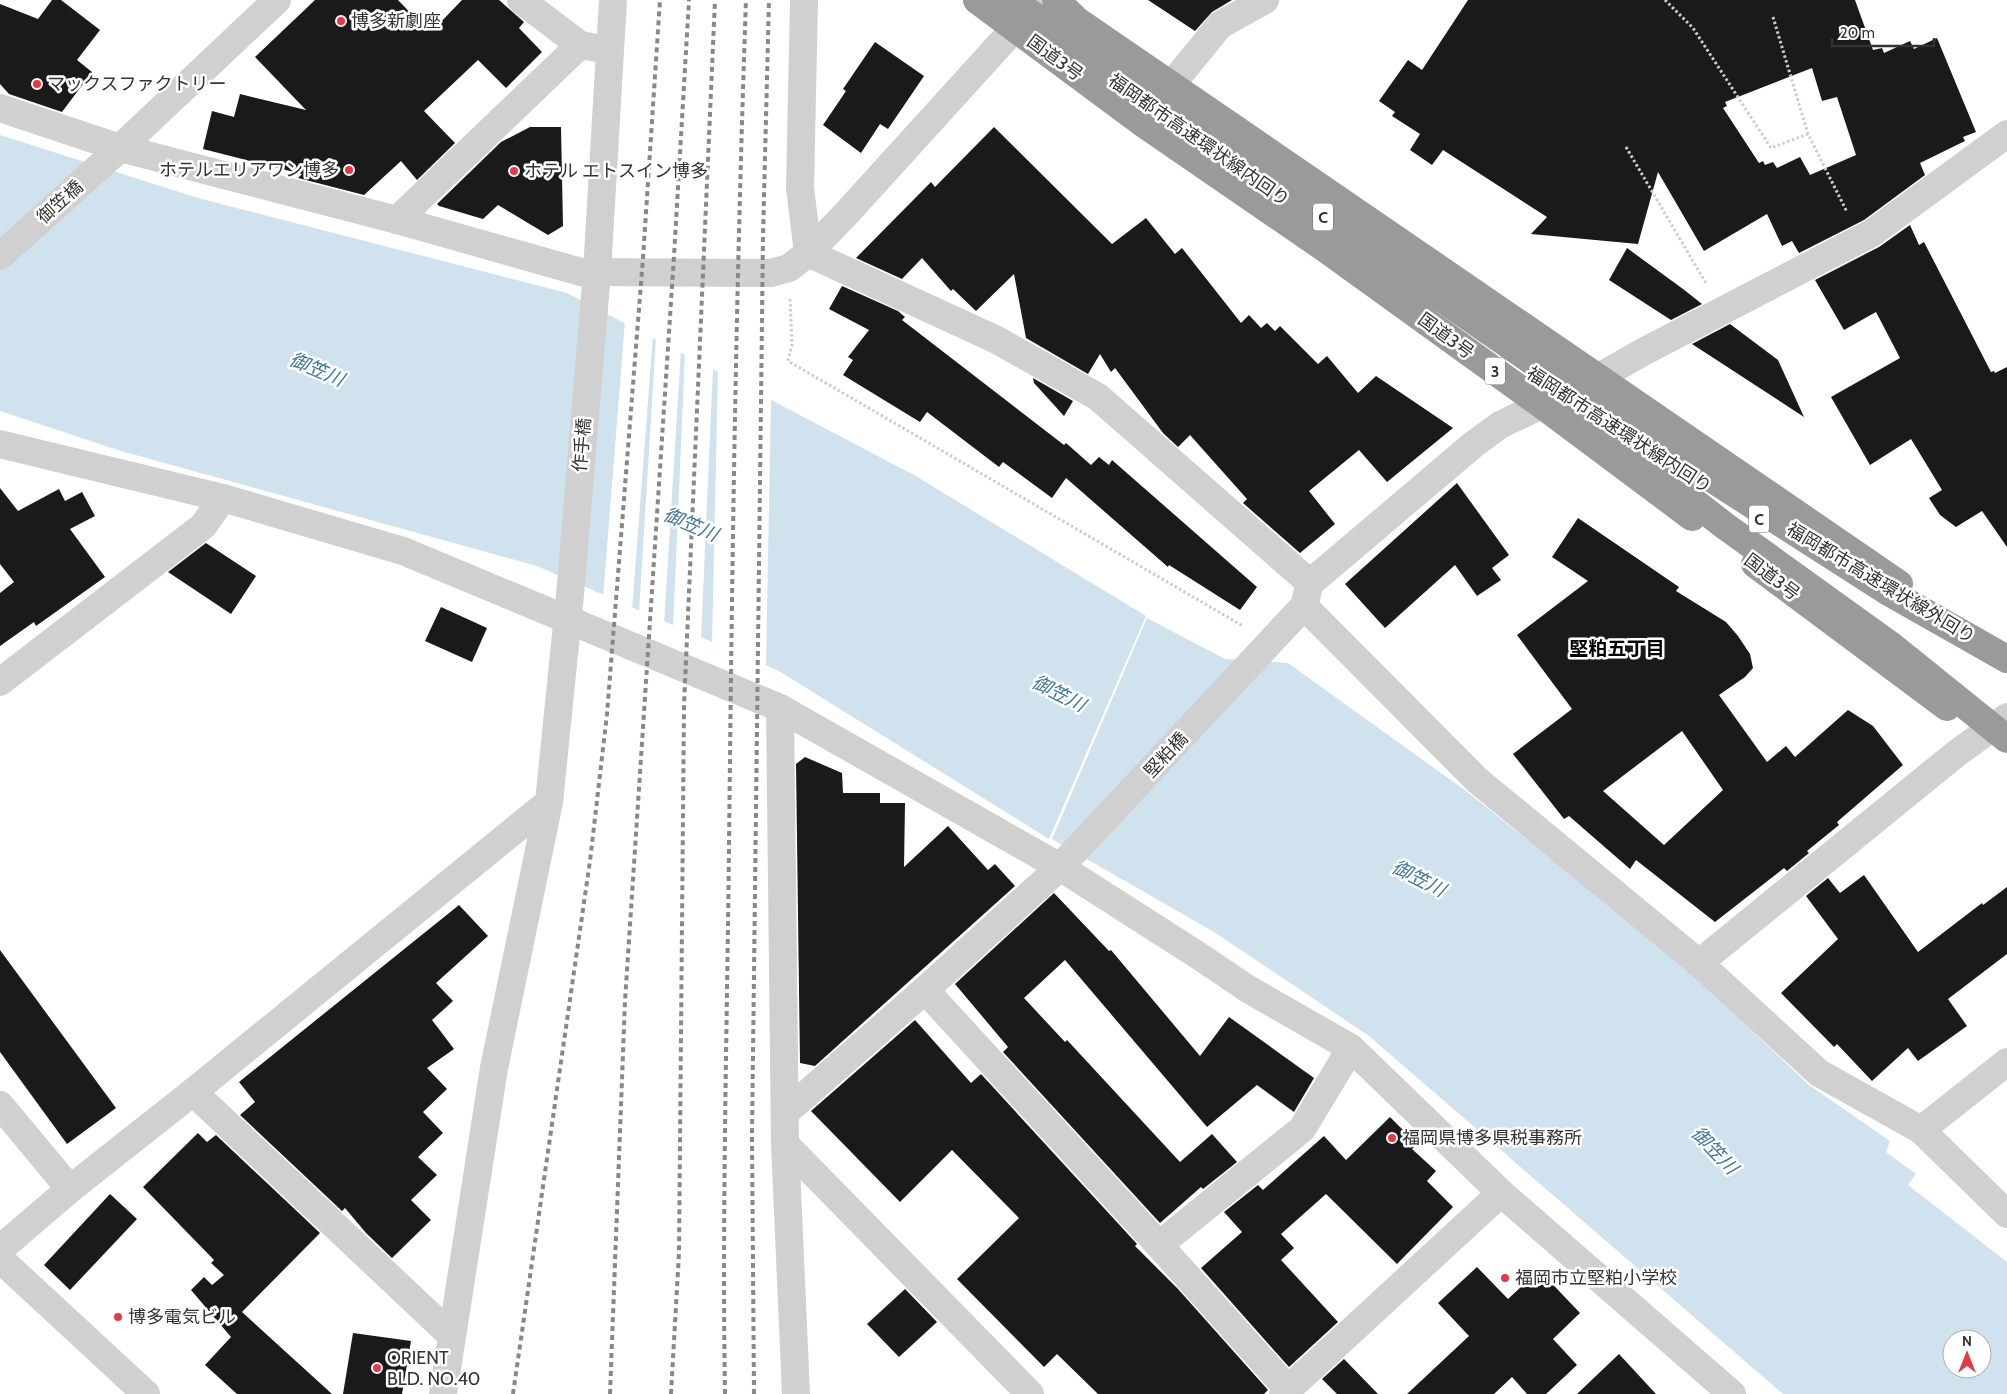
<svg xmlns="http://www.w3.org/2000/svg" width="2007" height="1394" viewBox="0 0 2007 1394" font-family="Cabin,'Noto Sans JP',sans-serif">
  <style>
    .water { fill: #cfe2ee; fill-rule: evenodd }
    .pier { fill: #fff }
    .building { fill: #1a1a1a; fill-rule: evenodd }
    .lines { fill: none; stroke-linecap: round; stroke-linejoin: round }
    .path { stroke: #cdcdcd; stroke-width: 3; stroke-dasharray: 2.5 2.5; stroke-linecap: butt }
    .minor { stroke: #d0d0d0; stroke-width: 28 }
    .highway { stroke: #9a9a9a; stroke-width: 28 }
    .rail { stroke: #888; stroke-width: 4; stroke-dasharray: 5 4; stroke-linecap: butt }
    .highway-bridge { stroke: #9a9a9a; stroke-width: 28 }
    .poi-dot { fill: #e63946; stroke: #fff; stroke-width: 2 }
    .labels { text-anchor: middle; stroke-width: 5; stroke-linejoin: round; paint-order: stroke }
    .shield { fill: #fff; stroke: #707070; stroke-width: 1 }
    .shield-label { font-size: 16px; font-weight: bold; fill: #333 }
    .poi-label { font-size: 18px; fill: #333; stroke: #fff; text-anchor: start }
    .street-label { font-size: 18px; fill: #333; stroke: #fff }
    .water-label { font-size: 19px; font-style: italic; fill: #3f7597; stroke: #fff }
    .neighbourhood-label { font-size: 19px; font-weight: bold; fill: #000; stroke: #fff }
  </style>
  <rect width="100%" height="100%" fill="#fff"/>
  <g class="water">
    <path d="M0,135L198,198L567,293L914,475L1146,616L1049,839L779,671L537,566L121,451L0,411Z"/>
    <path d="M1147,618L1225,659L1288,663L1466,791L1671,954L1809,1085L1890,1141L1886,1152L1916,1174L1908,1185L2007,1262V1394H1783L1369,1036L1214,932L1052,839ZM1952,1339H1982V1369H1952Z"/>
  </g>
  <g class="pier">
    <path d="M625,321L653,336L632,610L603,598Z"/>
    <path d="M656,337L681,350L664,624L639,613Z"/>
    <path d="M685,353L713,367L701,639L673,628Z"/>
    <path d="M718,370L771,398L766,667L712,644Z"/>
  </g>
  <g class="building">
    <path d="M52,0H61L100,30L77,60L92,72L62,112L9,94L0,84V4L38,19Z"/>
    <path d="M315,0H398L424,27L431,20L437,26L462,0H499L524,22L519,28L542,52L506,88L478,60L424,111L455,143L417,180L401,161L364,195L298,178L302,174L203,149L212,111L234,117L240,94L306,110L255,57Z"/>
    <path d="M1148,0H1232L1212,12L1195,31Z"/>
    <path d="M1468,0H1855L1873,50L1882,48L1884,53L1910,41L1914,49L1937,38L1976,132L1963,137L1965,141L1920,163L1925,175L1864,220L1799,253L1792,241L1782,246L1767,214L1704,251L1658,172L1638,244L1531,234L1547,217L1443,150L1432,165L1410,150L1420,134L1392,116L1395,112L1379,101L1408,60L1422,70ZM1812,68L1822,101L1837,97L1856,155L1810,175L1800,157L1777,168L1773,162L1765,165L1763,161L1759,163L1723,108L1727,106L1725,102Z"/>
    <path d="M875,42L924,76L888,129L880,124L861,153L823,125L846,91L843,89Z"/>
    <path d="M530,127H561L563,226L548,235L498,205L483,219L439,206L437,204L501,142Z"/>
    <path d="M994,127L1112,244L1146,218L1175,254L1182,248L1241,323L1249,315L1261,328L1267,323L1275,331L1280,326L1318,364L1327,356L1358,393L1376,376L1453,428L1387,482L1359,450L1309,491L1335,524L1300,553L1243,503L1247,499L1190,435L1178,447L1163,433L1115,368L1111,372L1100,354L1088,374L1026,338L1014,274L976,311L953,289L951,291L922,258L902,279L856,258L931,182L935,187Z"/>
    <path d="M1910,225L1919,245L1924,242L1991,372L1994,371L1995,373L2007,367V547L1982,511L1956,527L1940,515L1929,498L1942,490L1911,439L1870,465L1831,397L1900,358L1876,312L1844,330L1815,280L1879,247Z"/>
    <path d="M1627,248L1683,289L1702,304L1671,320L1609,280Z"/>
    <path d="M842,286L898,311L905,317L902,320L1064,445L1066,443L1091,465L1099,457L1109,465L1112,460L1257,587L1240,610L1169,565L1168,567L1066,478L1052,498L1003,462L999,467L927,412L920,422L843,375L853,360L848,357L869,330L829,309Z"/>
    <path d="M1730,324L1778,360L1804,417L1692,344Z"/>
    <path d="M1033,378L1073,401L1064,416L1034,383Z"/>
    <path d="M1457,483L1509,555L1492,568L1501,580L1477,596L1455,565L1385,628L1345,584Z"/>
    <path d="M0,488L18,511L59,489L65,501L82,492L95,516L70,529L105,577L36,626L34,622L0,646V593L14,582L0,564Z"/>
    <path d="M1578,518L1679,587L1676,591L1726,622L1738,636L1750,654L1753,668L1745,677L1719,695L1767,762L1786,746L1795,757L1848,710L1873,726L1903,765L1837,822L1839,825L1807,851L1809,853L1787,871L1784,868L1715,922L1636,860L1630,869L1569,816L1564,819L1513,754L1572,709L1517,635L1588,581L1552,557ZM1682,731L1723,790L1664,845L1603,791Z"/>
    <path d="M206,543L256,576L231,614L168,572Z"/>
    <path d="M441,607L487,628L472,662L425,641Z"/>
    <path d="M805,757L842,773L843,793H880V803H905L904,867L948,826L988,870L995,864L1015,886L815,1066L800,1063L796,764Z"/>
    <path d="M1864,875L1918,952L1982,903L1983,905L2007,887V954L1948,999L1967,1026L1918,1061L1908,1048L1872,1081L1837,1044L1834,1047L1781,993L1838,939L1806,896L1828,878L1840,893Z"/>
    <path d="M1054,893L1109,951L1111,950L1200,1056L1229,1017L1314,1078L1294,1112L1257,1085L1207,1127L1065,960L1024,998L1065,1042L1067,1040L1180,1162L1212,1134L1237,1162L1203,1189L1201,1187L1160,1223L1003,1052L1008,1047L955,984Z"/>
    <path d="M459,905L488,936L436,983L453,1001L432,1020L454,1049L427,1068L447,1089L423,1112L443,1133L418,1157L437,1175L411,1200L431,1220L392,1258L366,1233L345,1208L342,1211L240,1115L255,1102L239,1082Z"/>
    <path d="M0,950L116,1108L67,1144L0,1052Z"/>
    <path d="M915,1020L971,1083L981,1074L1137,1244L1135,1246L1178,1289L1268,1390L1264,1394H1098L1057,1354L1044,1367L957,1279L1019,1218L952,1150L900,1202L811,1111Z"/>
    <path d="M1390,1117L1417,1144L1412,1149L1436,1171L1427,1181L1453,1207L1397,1264L1326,1194L1281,1234L1294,1248L1281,1260L1338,1322L1289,1367L1201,1268L1242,1232L1224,1212L1258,1185L1263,1190L1324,1136L1346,1160Z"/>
    <path d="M198,1133L207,1142L216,1135L320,1233L242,1312L332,1394H237L205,1365L231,1337L191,1290L204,1277L212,1285L224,1275L211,1263L214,1260L143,1187Z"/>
    <path d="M110,1194L137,1219L70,1290L44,1265Z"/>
    <path d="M1477,1267L1508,1299L1539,1270L1580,1313L1553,1339L1577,1365L1546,1394H1527L1512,1377L1494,1394H1407L1469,1336L1438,1303Z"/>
    <path d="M905,1289L937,1322L899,1357L867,1324Z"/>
    <path d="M353,1333L411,1341L402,1394H343Z"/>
    <path d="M1619,1354L1656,1394H1577Z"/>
    <path d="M1344,1359L1378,1394H1337L1322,1379Z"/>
  </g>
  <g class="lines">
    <g class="path">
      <path d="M1665,0L1693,28L1771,148L1808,134"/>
      <path d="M1773,17L1808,134L1847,212"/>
      <path d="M1626,147L1707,285"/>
      <path d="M790,299L792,345L788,361L1243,626"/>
    </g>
    <g class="minor">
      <path d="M521,0L580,45"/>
      <path d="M804,0L800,188L808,253"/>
      <path d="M1172,84L1220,25L1265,0"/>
      <path d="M0,108L120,148L397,220L581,272L771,273L789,268L808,253L997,340L1098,397L1310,583"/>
      <path d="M397,220L580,45L609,50"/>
      <path d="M808,253L845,215L1014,29L1042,0"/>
      <path d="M0,256L120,148L277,0"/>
      <path d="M0,444L223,498L403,551L780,708L1060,867L1199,956L1248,989L1351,1048L1501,1193L1732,1394"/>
      <path d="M1304,606L1477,780L1699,963L1819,1073L1921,1130L2007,1214"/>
      <path d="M0,682L203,526L223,498"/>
      <path d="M780,708L785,1144L796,1394"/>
      <path d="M1699,963L1957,753L2007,717"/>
      <path d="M925,990L1159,1245L1288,1389"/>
      <path d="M193,1092L452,1336"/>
      <path d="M0,1105L70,1189"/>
      <path d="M786,1112L925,990L1060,867L1304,606L1310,583L1474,444L1500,425L1599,377L1643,352L1872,233L2007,134"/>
      <path d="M1921,1130L2007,1062"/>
      <path d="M785,1144L1030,1394"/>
      <path d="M1159,1245L1302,1129L1351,1048"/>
      <path d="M0,1249L70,1189L193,1092L549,802"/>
      <path d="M0,1259L146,1394"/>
      <path d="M443,1394L494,1068L549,802L570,595L597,272L613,0"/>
      <path d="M1283,1394L1501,1193"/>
    </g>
    <g class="highway">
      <path d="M977,0L1144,124L1323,247L1542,405L1692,517"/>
      <path d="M1056,0L1076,20L1899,584"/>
      <path d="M1755,564L1947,707"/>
    </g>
    <g class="rail">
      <path d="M513,1394L590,861L607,714L643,258L660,0"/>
      <path d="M610,1394L625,1001L674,256L689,0"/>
      <path d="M671,1394L679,1253L684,706L715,0"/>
      <path d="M725,1394C722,1212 727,1030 729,848C732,565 736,282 746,0"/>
      <path d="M754,1394L752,1136L763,237L769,0"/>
    </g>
    <g class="highway-bridge">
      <path d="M1011,0L1577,392L1887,591L2007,659"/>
      <path d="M1573,408L1725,526L1889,644L2007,739"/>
    </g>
  </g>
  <g class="poi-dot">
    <circle cx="341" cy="21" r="5"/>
    <circle cx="37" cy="84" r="5"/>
    <circle cx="349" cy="170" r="5"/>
    <circle cx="514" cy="171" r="5"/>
    <circle cx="1392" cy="1138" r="5"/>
    <circle cx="1505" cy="1278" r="5"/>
    <circle cx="118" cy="1317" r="5"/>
    <circle cx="377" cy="1368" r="5"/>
  </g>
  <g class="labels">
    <g class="shield">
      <rect x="1313" y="203.5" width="20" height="27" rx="4"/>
      <rect x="1485" y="357.5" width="20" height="27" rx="4"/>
      <rect x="1749" y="505.5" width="20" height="27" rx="4"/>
    </g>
    <g class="shield-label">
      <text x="1323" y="223">C</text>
      <text x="1495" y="377">3</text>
      <text x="1759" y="525">C</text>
    </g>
    <g class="poi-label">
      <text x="351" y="27">博多新劇座</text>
      <text x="47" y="90">マックスファクトリー</text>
      <text x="339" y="176" text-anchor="end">ホテルエリアワン博多</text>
      <text x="524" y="177">ホテル エトスイン博多</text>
      <text x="1402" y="1144">福岡県博多県税事務所</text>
      <text x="1515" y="1284">福岡市立堅粕小学校</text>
      <text x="128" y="1323">博多電気ビル</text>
      <text x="387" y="1364">ORIENT<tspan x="387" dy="21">BLD. NO.40</tspan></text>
    </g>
    <g class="street-label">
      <text transform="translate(1055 58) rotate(36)" y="6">国道3号</text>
      <text transform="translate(1199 140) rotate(35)" y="6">福岡都市高速環状線内回り</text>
      <text transform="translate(60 202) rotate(-42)" y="6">御笠橋</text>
      <text transform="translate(1446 336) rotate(36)" y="6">国道3号</text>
      <text transform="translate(1619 430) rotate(33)" y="6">福岡都市高速環状線内回り</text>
      <text transform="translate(582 445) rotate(-85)" y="6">作手橋</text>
      <text transform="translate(1772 577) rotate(37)" y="6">国道3号</text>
      <text transform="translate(1881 583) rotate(31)" y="6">福岡都市高速環状線外回り</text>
      <text transform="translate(1166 755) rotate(-47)" y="6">堅粕橋</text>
    </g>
    <g class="water-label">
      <text transform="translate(317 369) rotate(23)" y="7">御笠川</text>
      <text transform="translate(691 524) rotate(23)" y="7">御笠川</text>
      <text transform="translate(1059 693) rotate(27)" y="7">御笠川</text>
      <text transform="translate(1419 878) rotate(27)" y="7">御笠川</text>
      <text transform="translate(1715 1150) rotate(46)" y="7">御笠川</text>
    </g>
    <g class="neighbourhood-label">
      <text x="1617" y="655">堅粕五丁目</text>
    </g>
  </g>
  <g transform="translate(1967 1354)"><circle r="24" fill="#ffffff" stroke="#adadad"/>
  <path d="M0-4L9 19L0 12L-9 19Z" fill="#e63946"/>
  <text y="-8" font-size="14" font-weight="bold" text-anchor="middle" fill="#333333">N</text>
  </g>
  <path d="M1832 38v8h102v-8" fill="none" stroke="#333333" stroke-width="2.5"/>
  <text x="1840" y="38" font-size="15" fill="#333333" stroke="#ffffff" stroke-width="4" paint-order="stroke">20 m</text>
</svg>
